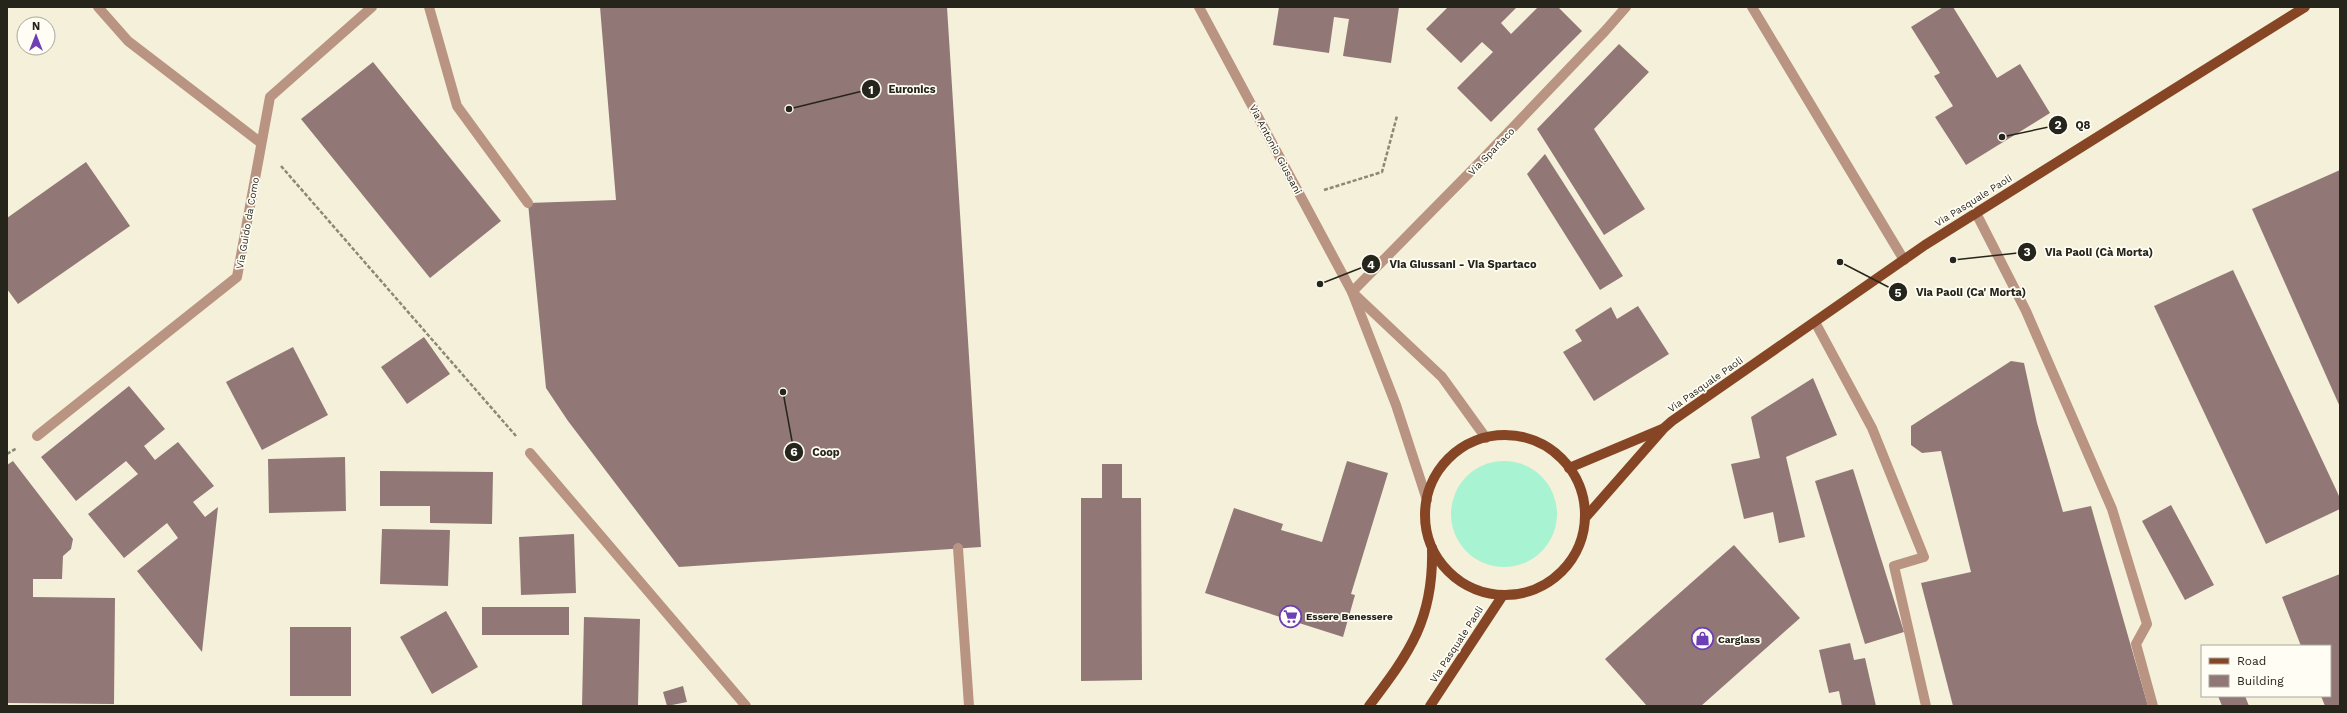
<svg xmlns="http://www.w3.org/2000/svg" width="2347" height="713" viewBox="0 0 2347 713" font-family="'Work Sans',sans-serif">
  <style>
    .green { fill: #a8f3d1 }
    .building { fill: #917876 }
    .lines { fill: none; stroke-linecap: round; stroke-linejoin: round }
    .path { stroke: #8b8878; stroke-width: 2.5; stroke-dasharray: 4 2; stroke-linecap: butt }
    .service { stroke: #b99482; stroke-width: 10 }
    .pedestrian { stroke: #b99482; stroke-width: 10 }
    .minor { stroke: #b99482; stroke-width: 10 }
    .primary { stroke: #864625; stroke-width: 10 }
    .labels { text-anchor: middle; stroke-width: 3.5; stroke-linejoin: round; paint-order: stroke }
    .street-label { font-size: 10px; fill: #26251c; stroke: #fffdf4 }
    .poi-label { font-size: 10px; font-weight: bold; fill: #26251c; stroke: #fffdf4; text-anchor: start }
    .leader { fill: none; stroke: #26251c; stroke-width: 1.5 }
    .callout-dot { fill: #26251c; stroke: #fffdf4; stroke-width: 1.5 }
    .mark-label { font-size: 12px; text-anchor: middle; font-weight: bold; fill: #fff }
    .callout-label { font-size: 11px; text-anchor: middle; font-weight: bold; fill: #26251c; stroke: #fffdf4; stroke-width: 3.5; stroke-linejoin: round; paint-order: stroke }
  </style>
  <rect width="100%" height="100%" fill="#f5f0d9"/>
  <circle class="green" cx="1504" cy="514" r="53"/>
  <g class="building">
    <path d="M600,7H947L981,547L679,567L568,421L546,388L528,203L616,200Z"/>
    <path d="M1279,7H1399L1391,63L1343,56L1349,19L1334,17L1329,53L1273,45Z"/>
    <path d="M1448,7H1517L1501,23L1511,34L1538,7H1558L1582,31L1491,122L1457,88L1493,52L1482,42L1461,63L1426,29Z"/>
    <path d="M1943,7H1953L1997,78L2020,64L2050,113L1966,165L1935,117L1953,106L1934,76L1940,73L1911,27Z"/>
    <path d="M1619,44L1649,72L1594,129L1645,209L1604,235L1537,129Z"/>
    <path d="M373,62L501,221L430,278L301,119Z"/>
    <path d="M1545,154L1623,276L1600,290L1527,174Z"/>
    <path d="M86,162L130,226L18,304L7,289V218Z"/>
    <path d="M2340,170V407L2252,209Z"/>
    <path d="M2233,270L2340,498V509L2266,544L2154,306Z"/>
    <path d="M1638,306L1669,354L1594,401L1563,352L1582,341L1575,330L1611,307L1617,319Z"/>
    <path d="M424,337L450,374L407,404L381,367Z"/>
    <path d="M293,347L328,415L262,450L226,382Z"/>
    <path d="M2011,361L2024,363L2037,423L2063,512L2091,506L2148,706H1953L1921,583L1971,572L1941,451L1922,453L1911,445V426Z"/>
    <path d="M1813,378L1837,435L1786,457L1805,537L1779,543L1773,512L1744,519L1731,464L1760,458L1751,417Z"/>
    <path d="M129,386L165,429L144,446L155,460L178,442L214,486L193,502L205,517L218,507L202,652L137,571L178,538L167,523L124,558L88,514L138,474L126,461L76,501L41,457Z"/>
    <path d="M345,457L346,511L269,513L268,459Z"/>
    <path d="M13,461L73,539L71,549L63,556L62,579H33V597L115,598L114,704L7,703V465Z"/>
    <path d="M1347,461L1388,473L1351,594L1355,595L1343,637L1205,593L1234,508L1283,524L1281,530L1322,542Z"/>
    <path d="M1102,464H1122V498H1141L1142,680L1081,681V498H1102Z"/>
    <path d="M1853,469L1904,632L1865,644L1815,481Z"/>
    <path d="M380,471L493,472L492,524L430,523V506H380Z"/>
    <path d="M2171,505L2214,585L2185,600L2142,521Z"/>
    <path d="M382,529L450,530L448,586L380,584Z"/>
    <path d="M574,534L576,593L521,595L519,537Z"/>
    <path d="M1734,545L1800,618L1701,706H1647L1605,659Z"/>
    <path d="M2340,574V706H2325L2321,696H2330V646H2301L2282,597Z"/>
    <rect x="482" y="607" width="87" height="28"/>
    <path d="M446,611L478,667L432,694L400,637Z"/>
    <path d="M584,617L640,619L638,706H582Z"/>
    <rect x="290" y="627" width="61" height="69"/>
    <path d="M1850,643L1854,660L1865,658L1876,706H1842L1839,691L1829,693L1819,650Z"/>
    <path d="M683,686L687,702L667,706L663,692Z"/>
    <path d="M2218,696H2245L2249,706H2222Z"/>
  </g>
  <g class="lines">
    <g class="path">
      <path d="M281,166L516,436"/>
      <path d="M1324,190L1382,172L1397,116"/>
      <path d="M7,454L17,448"/>
    </g>
    <g class="service">
      <path d="M98,7L128,41L261,143"/>
      <path d="M429,7L457,106L528,203"/>
      <path d="M1752,7L1904,260"/>
      <path d="M1976,213L2026,311L2112,509L2147,624L2136,644L2153,706"/>
      <path d="M1815,322L1872,428L1924,557L1894,566L1926,706"/>
    </g>
    <path class="pedestrian" d="M958,548L969,706"/>
    <g class="minor">
      <path d="M1199,7L1352,292L1396,405L1427,500"/>
      <path d="M1352,292L1477,165L1605,31L1626,7"/>
      <path d="M1354,294L1442,377L1486,438"/>
      <path d="M37,436L237,277L270,97L372,7"/>
      <path d="M530,453L746,706"/>
    </g>
    <g class="primary">
      <circle cx="1505" cy="515" r="80"/>
      <path d="M1569,468L1662,429"/>
      <path d="M1585,518L1664,428L1672,421L1925,245L2305,7"/>
      <path d="M1369,706C1410,652 1434,619 1432,548"/>
      <path d="M1430,706L1503,595"/>
    </g>
  </g>
  <defs>
    <symbol id="supermarket-ring" viewBox="-11 -11 22 22"><circle r="9.5" fill="#fffdf4" stroke="#6c3fb6" stroke-width="1.5"/><path d="M-6-5.5h2.5l.6 2H6L4.5 2H-2.5L-4.4-4H-6ZM-1.5 3.2a1.3 1.3 0 1 0 .1 0ZM3 3.2a1.3 1.3 0 1 0 .1 0Z" fill="#6c3fb6"/></symbol>
    <symbol id="shop-ring" viewBox="-11 -11 22 22"><circle r="9.5" fill="#fffdf4" stroke="#6c3fb6" stroke-width="1.5"/><path d="M-5-2.5h2.3a2.7 3.5 0 0 1 5.4 0H5L5.5 6h-11ZM-1.5-2.5h3a1.5 2.3 0 0 0-3 0Z" fill="#6c3fb6"/></symbol>
  </defs>
  <g fill-rule="evenodd">
    <use href="#supermarket-ring" x="1278" y="604" width="25" height="25"/>
    <use href="#shop-ring" x="1690" y="626" width="25" height="25"/>
  </g>
  <g class="labels">
    <g class="street-label">
      <text transform="translate(1276 149) rotate(62)" y="4">Via Antonio Giussani</text>
      <text transform="translate(1491 151) rotate(-46)" y="4">Via Spartaco</text>
      <text transform="translate(1973 200) rotate(-32)" y="4">Via Pasquale Paoli</text>
      <text transform="translate(247 223) rotate(-80)" y="4">Via Guido da Como</text>
      <text transform="translate(1705 384) rotate(-35)" y="4">Via Pasquale Paoli</text>
      <text transform="translate(1456 644) rotate(-57)" y="4">Via Pasquale Paoli</text>
    </g>
    <g class="poi-label">
      <text x="1306" y="620">Essere Benessere</text>
      <text x="1718" y="643">Carglass</text>
    </g>
  </g>
  <path class="leader" d="M789 109L871 89M2002 137L2058 125M1953 260L2027 252M1320 284L1371 264M1840 262L1898 292M783 392L794 452"/>
  <g class="callout-dot">
    <circle cx="789" cy="109" r="4"/>
    <circle cx="2002" cy="137" r="4"/>
    <circle cx="1953" cy="260" r="4"/>
    <circle cx="1320" cy="284" r="4"/>
    <circle cx="1840" cy="262" r="4"/>
    <circle cx="783" cy="392" r="4"/>
    <circle cx="871" cy="89" r="10"/>
    <circle cx="2058" cy="125" r="10"/>
    <circle cx="2027" cy="252" r="10"/>
    <circle cx="1371" cy="264" r="10"/>
    <circle cx="1898" cy="292" r="10"/>
    <circle cx="794" cy="452" r="10"/>
  </g>
  <g class="mark-label">
    <text x="871" y="94">1</text>
    <text x="2058" y="129">2</text>
    <text x="2027" y="256">3</text>
    <text x="1371" y="269">4</text>
    <text x="1898" y="297">5</text>
    <text x="794" y="456">6</text>
  </g>
  <g class="callout-label">
    <text x="912" y="93">Euronics</text>
    <text x="2083" y="129">Q8</text>
    <text x="2099" y="256">Via Paoli (Cà Morta)</text>
    <text x="1463" y="268">Via Giussani - Via Spartaco</text>
    <text x="1971" y="296">Via Paoli (Ca' Morta)</text>
    <text x="826" y="456">Coop</text>
  </g>
  <rect width="2347" height="713" fill="none" stroke="#26251c" stroke-width="16"/>
  <rect x="2201" y="645" width="130" height="52" fill="#fffdf4" stroke="#a8a79e"/>
  <rect x="2209" y="658" width="20" height="6" fill="#864625" stroke="#a8a79e"/>
  <text x="2237" y="665" font-size="12" fill="#26251c">Road</text>
  <rect x="2209" y="675" width="20" height="12" fill="#917876" stroke="#a8a79e"/>
  <text x="2237" y="685" font-size="12" fill="#26251c">Building</text>
  <g transform="translate(36 36)"><circle r="19" fill="#fffdf4" stroke="#a8a79e"/>
  <path d="M0-3L7 15L0 10L-7 15Z" fill="#6c3fb6"/>
  <text y="-6" font-size="11" font-weight="bold" text-anchor="middle" fill="#26251c">N</text>
  </g>
</svg>
